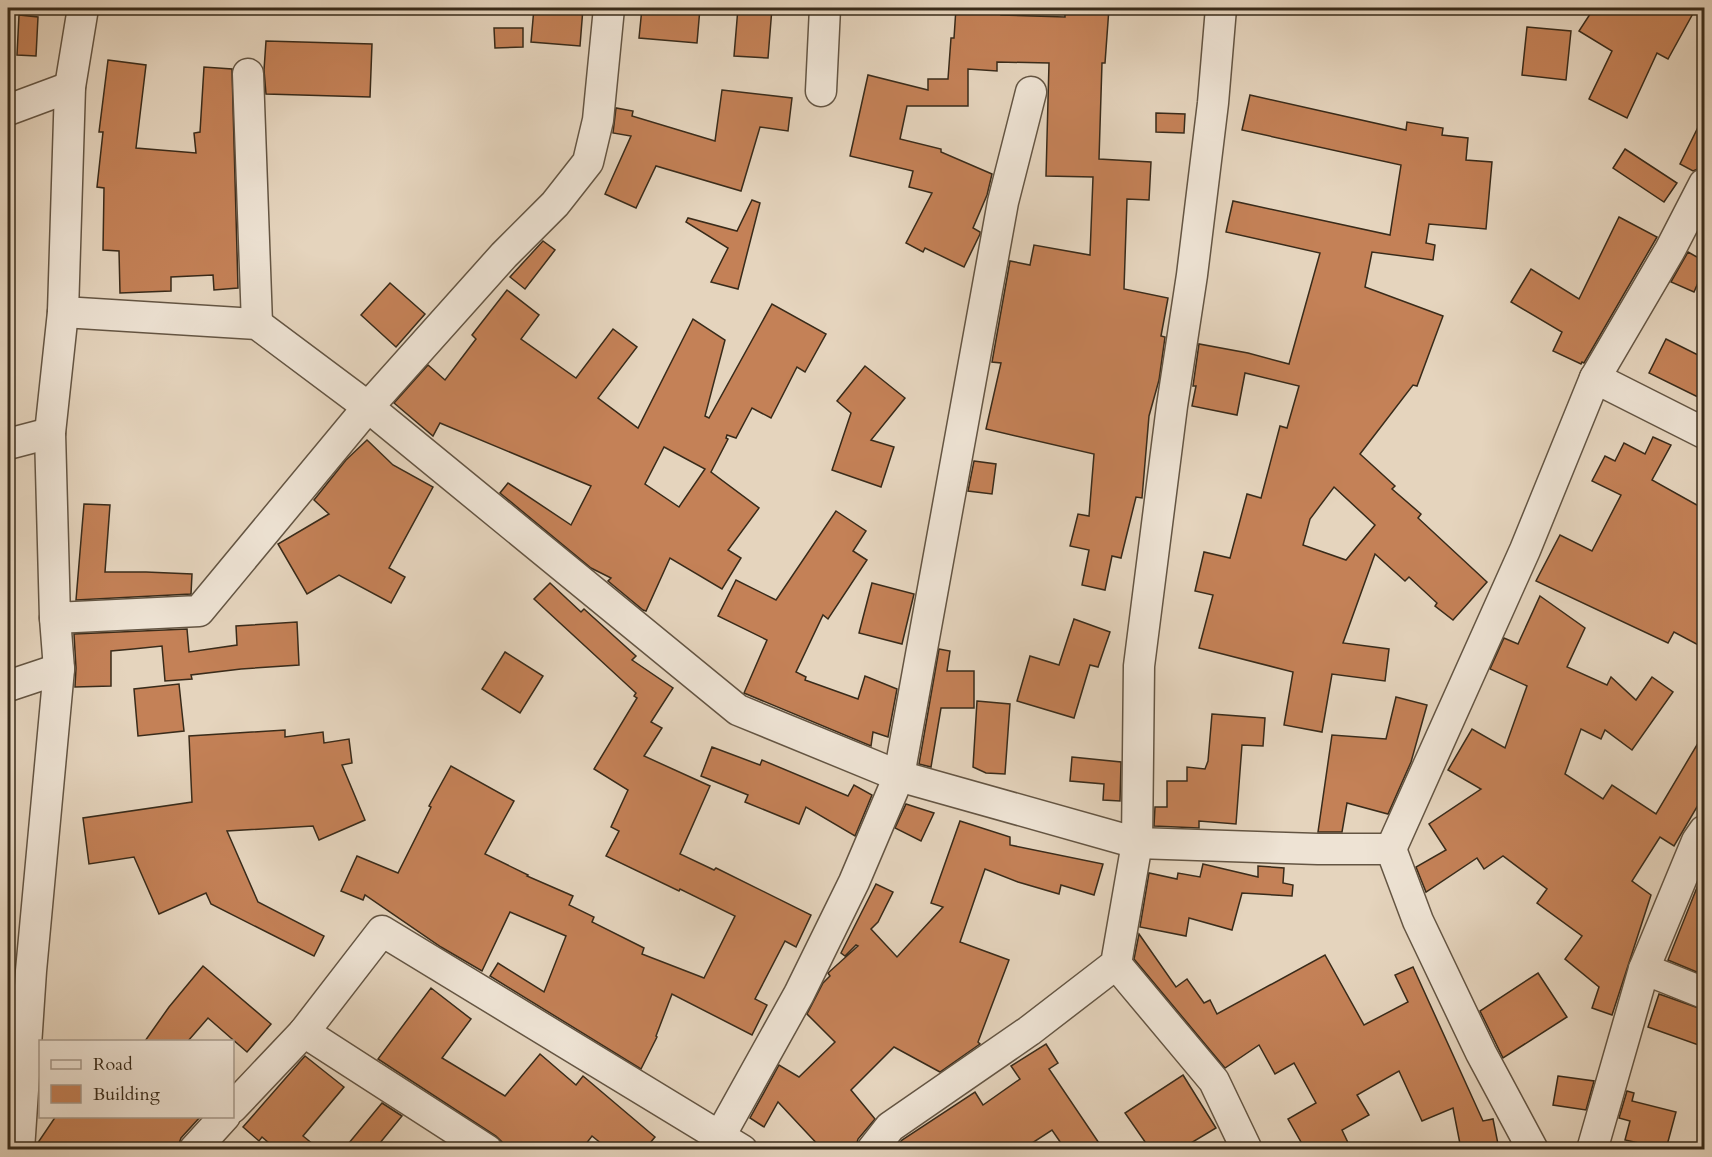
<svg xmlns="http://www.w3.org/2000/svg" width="1712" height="1157" viewBox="0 0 1712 1157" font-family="Cardo,serif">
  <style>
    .building { fill: #c48157; stroke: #392b1a; stroke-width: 1.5; fill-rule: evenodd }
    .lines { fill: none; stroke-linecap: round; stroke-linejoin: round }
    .street-casing { stroke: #645543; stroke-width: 33 }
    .street { stroke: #eee3d4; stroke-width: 30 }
  </style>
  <rect width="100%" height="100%" fill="#e5d4bd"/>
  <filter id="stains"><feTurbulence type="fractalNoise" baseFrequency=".00333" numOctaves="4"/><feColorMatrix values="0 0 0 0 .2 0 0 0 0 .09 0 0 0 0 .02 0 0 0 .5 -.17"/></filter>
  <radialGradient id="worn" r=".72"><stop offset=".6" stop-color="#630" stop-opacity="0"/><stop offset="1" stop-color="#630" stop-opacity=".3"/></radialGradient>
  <g class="building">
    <path d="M534,8H583L580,46L531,42Z"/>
    <path d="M642,8H700L697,43L639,38Z"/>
    <path d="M738,8H772L768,58L734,56Z"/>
    <path d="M956,8H1002L1001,15L1065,17V8H1109L1105,63H1102L1099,159L1151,162L1149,200L1127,199L1124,289L1168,298L1161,336L1165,337L1159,380L1149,416L1142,498L1136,497L1121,558L1112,556L1105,590L1082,585L1089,550L1070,546L1078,514L1089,516L1094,454L986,429L1001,363L992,362L1010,261L1030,265L1034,245L1090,255L1093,177L1046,176L1049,63L997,62V71L968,69V106H907L900,139L941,149V152L992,174L987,195L973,228L980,232V234L964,267L925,248L923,252L906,243L932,193L909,187L913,171L850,156L868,75L928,90V79H948L951,38H954Z"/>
    <path d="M1594,8H1696L1668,59L1657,53L1627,118L1589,99L1612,51L1579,31Z"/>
    <path d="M19,15L38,17L36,56L17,55Z"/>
    <path d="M1527,27L1571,31L1566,80L1522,75Z"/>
    <path d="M494,28H523V47L495,48Z"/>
    <path d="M266,41L372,44L370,97L266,94L264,70Z"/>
    <path d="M108,60L146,65L136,148L196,153L194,133L200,132L204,67L232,69L238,288L214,290L213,275L171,277V291L120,293L119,251L103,250L104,188L97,187L103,132H99Z"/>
    <path d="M722,90L792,98L788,131L760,127L741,191L656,166L636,208L605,194L631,136L613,133L616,108L633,111L632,116L715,141Z"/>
    <path d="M1250,95L1406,130L1407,122L1443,128L1442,135L1468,138L1466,160L1492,162L1486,229L1429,224L1426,243L1435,245L1433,260L1372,252L1365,287L1443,316L1417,386L1413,385L1360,454L1395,486L1392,489L1421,514L1418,518L1487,582L1453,620L1435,606L1437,603L1409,577L1405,581L1375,554L1343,643L1389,649L1385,681L1332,674L1322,732L1284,725L1293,672L1199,648L1213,595L1195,591L1204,552L1230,558L1247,494L1261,498L1280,426L1287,428L1299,386L1245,373L1237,415L1192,406L1196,386H1193L1199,344L1248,353L1289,364L1320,253L1226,232L1233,201L1390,235L1401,165L1242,130ZM1334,487L1375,525L1346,560L1303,545L1310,519Z"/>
    <path d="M1156,113L1185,114L1184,133L1156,132Z"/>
    <path d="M1704,115V160L1700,168L1693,171L1680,164Z"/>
    <path d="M1625,149L1677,183L1664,202L1613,168Z"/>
    <path d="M752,200L760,203L738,289L711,282L728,248L686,222L688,218L737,231Z"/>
    <path d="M1619,217L1657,237L1584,363L1582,362L1581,364L1553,351L1562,332L1511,302L1531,269L1579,299Z"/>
    <path d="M543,241L555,250L525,289L510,277Z"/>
    <path d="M1688,252L1704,261V269L1694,292L1671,282Z"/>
    <path d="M390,283L425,314L396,347L361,315Z"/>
    <path d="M507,290L539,315L521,339L576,378L613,329L637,347L598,398L638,428L693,319L725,340L705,416L709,418L772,304L826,334L805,372L797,367L771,418L752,408L736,438L727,435L726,438L728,439L711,472L759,508L728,550L741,558L722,589L670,558L646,611L643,610L608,581L611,578L591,568L500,493L508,483L571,525L591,486L440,423L433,436L394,403L428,365L445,380L476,339L472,335ZM664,447L705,469L679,507L645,484Z"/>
    <path d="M1666,339L1704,358V400L1649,373Z"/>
    <path d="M865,366L905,398L871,440L894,447L881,487L832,470L851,413L837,401Z"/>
    <path d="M1653,437L1671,445L1652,480L1704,509V648L1674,632L1668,643L1536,581L1560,535L1592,551L1621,495L1592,481L1605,456L1615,461L1624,443L1645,454Z"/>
    <path d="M367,440L393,465L433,487L389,568L405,577L391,603L339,575L307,594L278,544L329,514L314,500L346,460Z"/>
    <path d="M974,461L996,464L992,494L968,491Z"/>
    <path d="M84,504L110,505L105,572H146L192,574L191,594L76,600Z"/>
    <path d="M836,511L866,531L853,551L867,560L828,619L823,615L796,672L806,677L805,680L858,699L865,676L897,689L888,737L873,732L871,746L744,693L767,640L718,616L736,580L776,600Z"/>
    <path d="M550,583L581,612L584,609L636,656L632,660L673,688L651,722L662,728L644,756L710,786L680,854L714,870L716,868L811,915L796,947L785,941L755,999L767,1005L752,1035L672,994L656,1036L657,1037L641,1069L490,976L498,963L544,992L566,936L510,912L482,971L441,947L365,895L363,900L341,891L357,856L398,873L431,807L429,806L451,766L514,801L485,854L528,875L527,876L573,896L569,905L594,917L592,922L644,948L642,954L704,978L735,916L680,889L679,891L606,856L619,831L611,827L628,790L594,769L637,698L634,696L636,693L534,599Z"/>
    <path d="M872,583L914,594L902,644L859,633Z"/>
    <path d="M1540,596L1585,628L1567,667L1607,685L1611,677L1636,700L1652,677L1673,692L1632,750L1605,730L1601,739L1581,729L1565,774L1603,799L1612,785L1656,814L1704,733V795L1674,846L1660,837L1632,881L1651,895L1612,1015L1592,1008L1599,987L1565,959L1582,936L1537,903L1547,889L1503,856L1484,869L1477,858L1426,892L1416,867L1446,850L1429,824L1481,789L1448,770L1472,729L1505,748L1527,686L1490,669L1504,638L1518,644Z"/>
    <path d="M1074,619L1110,632L1098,667L1090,665L1074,718L1017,701L1030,656L1059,665Z"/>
    <path d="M297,622L299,665L241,669L191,675L192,679L165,681L162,646L133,649L111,651V686L75,687L76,668L74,634L187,629L189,652L237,645L236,626Z"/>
    <path d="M939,649L950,651L947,671H974V708H941L931,767L919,764Z"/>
    <path d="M505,652L543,676L520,713L482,689Z"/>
    <path d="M179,684L184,731L138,736L134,689Z"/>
    <path d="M1396,697L1427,705L1411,762L1388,814L1347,803L1342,832H1318L1332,735L1386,739Z"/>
    <path d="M977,701L1010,704L1005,774L986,773L973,767Z"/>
    <path d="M1212,714L1265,718L1263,746L1242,745L1236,824L1199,821V828L1154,826L1155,807H1167V781H1187V767L1205,769L1208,761Z"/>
    <path d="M285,730V737L323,732L324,743L349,739L352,763L342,765L365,820L319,840L313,826L227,831L258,902L324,936L314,956L211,904L206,893L159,914L134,857L89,864L83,818L192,802L189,736Z"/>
    <path d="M712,747L760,765L762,760L848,796L854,785L872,795L855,836L806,807L799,824L745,802L748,795L701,776Z"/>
    <path d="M1072,757L1121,762L1120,801L1103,800L1104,784L1070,781Z"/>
    <path d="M906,804L934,813L921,841L895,828Z"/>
    <path d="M960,821L1010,837V845L1103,864L1094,895L1061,885L1059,894L1018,882L985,869L960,942L1009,960L978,1042L980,1044L940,1072L894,1047L851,1090L875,1119L858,1139L855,1149H822L778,1102L764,1127L750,1118L779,1065L799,1077L835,1042L807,1014L823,983L830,976L828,973L858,946L856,945L845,956L841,953L876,884L893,892L878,922L871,929L897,957L943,907L931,903Z"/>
    <path d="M1203,864L1258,877V866L1284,868L1283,883L1293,885L1292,896L1242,893L1232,930L1189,918L1186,936L1140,927L1149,873L1177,879L1178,873L1200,877Z"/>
    <path d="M1704,870V975L1668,960Z"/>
    <path d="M1139,934L1176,987L1187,979L1204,1003L1210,1000L1217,1014L1325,955L1364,1025L1408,1002L1395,975L1413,967L1483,1121L1493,1119L1499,1149H1461L1453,1108L1422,1121L1399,1071L1357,1095L1369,1115L1342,1130L1351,1149H1305L1288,1119L1316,1103L1294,1063L1275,1074L1259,1045L1225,1068L1134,959Z"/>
    <path d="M203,966L271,1024L247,1052L208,1018L188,1041H145L169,1007Z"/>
    <path d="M1538,973L1567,1017L1503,1058L1480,1011Z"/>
    <path d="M431,988L471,1019L442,1058L505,1096L540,1054L576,1085L583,1076L655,1137L645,1149H608L592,1136L582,1149H504L502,1142L496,1136L378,1059Z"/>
    <path d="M1659,994L1704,1010V1047L1648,1027Z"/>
    <path d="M1046,1044L1058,1063L1049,1069L1103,1149H1065L1052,1130L1023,1149H894L902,1140L975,1092L983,1105L1020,1079L1011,1066Z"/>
    <path d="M305,1056L344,1087L303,1136L319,1149H276L262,1137L259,1141L243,1127Z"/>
    <path d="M1183,1075L1216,1128L1181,1149H1150L1125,1113Z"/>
    <path d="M1558,1076L1594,1081L1586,1110L1553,1105Z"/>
    <path d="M1627,1091L1634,1093L1632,1101L1676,1112L1666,1149L1625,1140L1630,1121L1619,1118Z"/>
    <path d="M382,1103L402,1116L375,1149H344Z"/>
    <path d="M56,1116H201L181,1138L177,1149H36L37,1144Z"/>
  </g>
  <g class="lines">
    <defs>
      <g id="street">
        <path d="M83,8L70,87L63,312L257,324L368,407L738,710L899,776L1137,843L1318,849H1391L1418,921L1481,1053L1533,1150"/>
        <path d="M248,74L257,324"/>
        <path d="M821,91L825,8"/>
        <path d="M8,110L70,87"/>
        <path d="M63,312L50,433L55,618L199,611L368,407L504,255L555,204L588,162L598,120L609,8"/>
        <path d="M1595,378L1704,433"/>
        <path d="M8,444L50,433"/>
        <path d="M8,686L59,669"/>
        <path d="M1391,849L1525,550L1595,378L1670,250L1704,184"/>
        <path d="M1116,964L1214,1081L1247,1150"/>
        <path d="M1644,969L1704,993"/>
        <path d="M304,1032L487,1150"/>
        <path d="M232,1108L304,1032L382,931L742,1150"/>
        <path d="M720,1136L799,994L854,882L899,776L1003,202L1031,92"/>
        <path d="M19,1150L31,971L59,669L55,618"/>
        <path d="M194,1150L225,1116"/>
        <path d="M872,1150L890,1127L1029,1031L1116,964L1137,843L1139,666L1172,406L1192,275L1213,103L1221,8"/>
        <path d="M1592,1150L1644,969L1697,841L1704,831"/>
      </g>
    </defs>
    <use href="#street" class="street-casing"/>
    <use href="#street" class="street"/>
  </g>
  <rect width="1712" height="1157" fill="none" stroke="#e5d4bd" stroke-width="30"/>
  <rect x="9" y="9" width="1694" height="1139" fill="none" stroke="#392b1a" stroke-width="3"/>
  <rect x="15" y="15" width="1682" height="1127" fill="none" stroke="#392b1a" stroke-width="1.5"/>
  <rect x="39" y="1040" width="195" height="78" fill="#eee3d4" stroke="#a6998a" stroke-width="1.5"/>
  <rect x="51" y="1060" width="30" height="9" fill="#eee3d4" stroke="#a6998a" stroke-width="1.5"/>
  <text x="93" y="1070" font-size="18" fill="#392b1a">Road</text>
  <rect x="51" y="1085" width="30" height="18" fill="#c48157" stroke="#a6998a" stroke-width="1.5"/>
  <text x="93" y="1100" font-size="18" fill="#392b1a">Building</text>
  <rect width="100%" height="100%" filter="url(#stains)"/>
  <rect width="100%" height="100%" fill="url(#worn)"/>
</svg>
